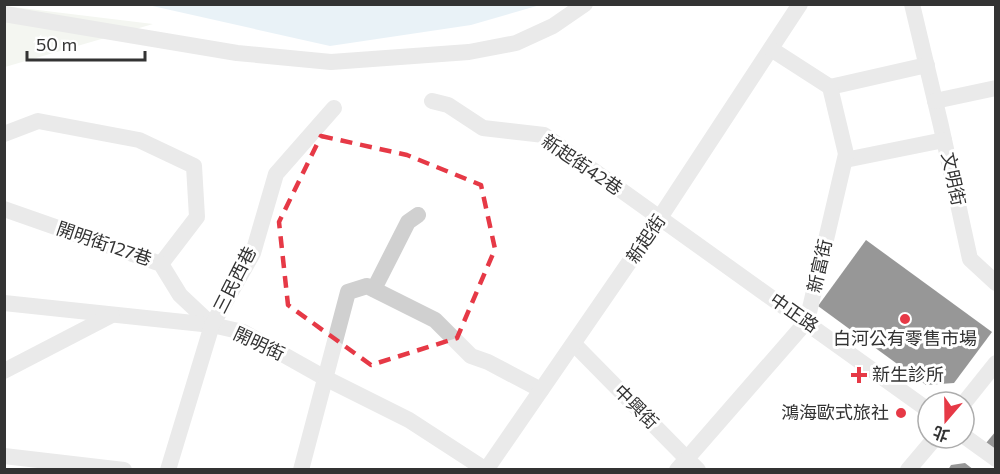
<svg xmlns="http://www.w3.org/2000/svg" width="1000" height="474" viewBox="0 0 1000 474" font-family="Commissioner,'Noto Sans TC',sans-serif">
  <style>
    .green { fill: #e6ecdf }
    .water { fill: #cfe2ee }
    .building { fill: #1a1a1a }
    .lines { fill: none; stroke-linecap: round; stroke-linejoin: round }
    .minor { stroke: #d0d0d0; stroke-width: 16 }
    .marked { fill: none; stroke: #e63946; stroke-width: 4.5; stroke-dasharray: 12 8; stroke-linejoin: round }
    .poi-dot { fill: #e63946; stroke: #fff; stroke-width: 2 }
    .labels { text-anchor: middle; stroke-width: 6; stroke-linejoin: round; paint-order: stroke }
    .street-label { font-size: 18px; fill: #333; stroke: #fff }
    .poi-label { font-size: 18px; fill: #333; stroke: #fff }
  </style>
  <rect width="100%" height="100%" fill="#fff"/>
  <path class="green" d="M5,6L153,24L5,67Z"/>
  <path class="water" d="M148,5H540L471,25L330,46Z"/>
  <g class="building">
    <path d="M866,240L992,332L954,383L926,385L818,306Z"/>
    <path d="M996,431V450L986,443Z"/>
    <path d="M965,463L974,470H948L951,465Z"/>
  </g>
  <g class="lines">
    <g class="minor">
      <path d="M912,4L941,126L970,259L996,283"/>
      <path d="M4,14L237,53L331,62L469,52L516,43L553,26L585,4"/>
      <path d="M830,87L927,65"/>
      <path d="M432,101L448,105L483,128L544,135L928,410"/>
      <path d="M935,101L996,88"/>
      <path d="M4,134L38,121L139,140L194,166L197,217L161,264"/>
      <path d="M845,160L944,140"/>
      <path d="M4,209L161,264L180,295L212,325"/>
      <path d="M374,289L408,222L418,215"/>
      <path d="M4,303L212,325L243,332L325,378L409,420L486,470"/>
      <path d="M574,344L698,470"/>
      <path d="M4,371L112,315"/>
      <path d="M964,403L996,363"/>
      <path d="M964,436L996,459"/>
      <path d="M4,456L124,470"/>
      <path d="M168,470L212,325L253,253L276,174L334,108"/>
      <path d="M301,470L348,292L367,286L435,320L471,356L488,362L541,390"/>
      <path d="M486,470L659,219L800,4"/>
      <path d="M677,470L807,321L846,154L830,87L771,49"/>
      <path d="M908,470L935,438"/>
    </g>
  </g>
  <path d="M0 0H1000V474H0ZM321,136L407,155L481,185L495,249L457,338L371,365L288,305L279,222Z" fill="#fff" fill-opacity=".55" fill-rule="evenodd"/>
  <path class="marked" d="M321,136L407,155L481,185L495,249L457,338L371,365L288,305L279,222Z"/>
  <g class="poi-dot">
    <circle cx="905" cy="319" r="6"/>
    <path d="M856 366h6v6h6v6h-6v6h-6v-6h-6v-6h6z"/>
    <circle cx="901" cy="413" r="6"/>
  </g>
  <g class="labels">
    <g class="street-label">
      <text transform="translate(582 165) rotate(34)" y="6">新起街42巷</text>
      <text transform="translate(953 179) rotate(78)" y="6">文明街</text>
      <text transform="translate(646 239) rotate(-56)" y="6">新起街</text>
      <text transform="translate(104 244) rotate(19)" y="6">開明街127巷</text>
      <text transform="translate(820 266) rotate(-77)" y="6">新富街</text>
      <text transform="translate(235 280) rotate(-63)" y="6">三民西巷</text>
      <text transform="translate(794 313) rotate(35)" y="6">中正路</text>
      <text transform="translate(259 344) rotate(25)" y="6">開明街</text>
      <text transform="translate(636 407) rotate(45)" y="6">中興街</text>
    </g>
    <g class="poi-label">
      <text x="905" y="345">白河公有零售市場</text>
      <text x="872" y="381" text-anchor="start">新生診所</text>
      <text x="889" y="419" text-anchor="end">鴻海歐式旅社</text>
    </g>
  </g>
  <rect width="1000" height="474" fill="none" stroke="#333333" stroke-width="12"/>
  <g transform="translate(946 420) rotate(200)"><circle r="28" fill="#ffffff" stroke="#adadad" stroke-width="1.5"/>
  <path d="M0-4.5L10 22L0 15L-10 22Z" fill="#e63946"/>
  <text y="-9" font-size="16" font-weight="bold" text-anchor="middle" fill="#333333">北</text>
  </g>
  <path d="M27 51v9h118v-9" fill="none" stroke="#333333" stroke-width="3"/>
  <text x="36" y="51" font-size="18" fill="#333333" stroke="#ffffff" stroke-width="4.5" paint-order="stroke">50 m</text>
</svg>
